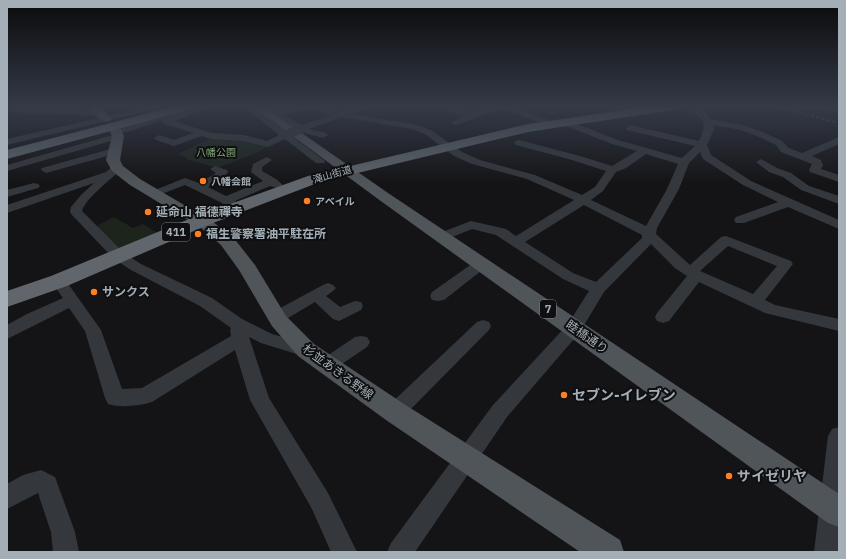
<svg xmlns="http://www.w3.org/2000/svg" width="846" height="559" viewBox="0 0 846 559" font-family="'IBM Plex Sans','Noto Sans JP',sans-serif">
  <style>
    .green { fill: #1c241b }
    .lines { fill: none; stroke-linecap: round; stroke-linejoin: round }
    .minor { fill: #34373b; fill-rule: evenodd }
    .major { fill: #50555a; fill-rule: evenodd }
    .highway { fill: #60666c; fill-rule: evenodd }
    .rail { stroke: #474b50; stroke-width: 2; stroke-dasharray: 3 2.5; stroke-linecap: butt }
    .minor-bridge { stroke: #34373b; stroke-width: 9 }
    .poi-dot { fill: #ff8022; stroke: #0f0f11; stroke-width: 1.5 }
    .labels { text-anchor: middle; stroke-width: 4; stroke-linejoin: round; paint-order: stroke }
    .far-park-label { font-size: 10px; fill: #81a479; stroke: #0f0f11 }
    .far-street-label { font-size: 10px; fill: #a4aeb7; stroke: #0f0f11 }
    .far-poi-label { font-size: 10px; font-weight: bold; fill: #a4aeb7; stroke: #0f0f11; text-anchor: start }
    .shield { fill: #0f0f11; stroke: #777e85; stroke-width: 1 }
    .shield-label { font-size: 11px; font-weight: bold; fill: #a4aeb7 }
    .poi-label { font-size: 12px; font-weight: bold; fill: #a4aeb7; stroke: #0f0f11; text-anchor: start }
    .street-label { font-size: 12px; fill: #a4aeb7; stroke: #0f0f11 }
    .near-poi-label { font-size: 14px; font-weight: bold; fill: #a4aeb7; stroke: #0f0f11; text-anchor: start }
  </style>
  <rect width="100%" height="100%" fill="#141416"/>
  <g class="green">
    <path d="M213,137L243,140L270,145L256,153L217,168L186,159L187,158L178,154Z"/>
    <path d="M114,217L133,228L143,224L159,234L117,251L93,228Z"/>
  </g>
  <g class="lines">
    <g class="minor">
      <path d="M11,106H21L20,108L100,110L104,113L100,116L13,112L9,110Z"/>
      <path d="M151,106H164L160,108L7,145V139Z"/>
      <path d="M201,106H212L174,121L212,133L244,135L267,141L279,135L243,106H252L325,161L324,163H316L285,139L268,147L244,141L211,139L202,136L174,146L156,140L154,138L159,135L174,140L193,133L163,123L162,120L131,131L119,133L123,136L121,138L7,171V165L116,134L112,131L114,129L126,127L171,111H177L178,114Z"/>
      <path d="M262,106H271L279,111L296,106H307L306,108L285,115L302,125L332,115L311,108L310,106H321L341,112L358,106H369L368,108L351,114L413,124L431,130L462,152L480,160L535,175L582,195L595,187L606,171L572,160L516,145L514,143L516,141L519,140L580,156L612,166L637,151L612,144L561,124L560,122L564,119L618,140L682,158L695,146L627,130L625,128L630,125L699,141C712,112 694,123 692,106H700L711,119L746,126L763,132L782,141L789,148L802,153L839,137V144L812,156L821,160L823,165L821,169L839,175V182L810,172L809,170L812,164L781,152L776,145L757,136L741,130L713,125L714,129L707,145L711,155L751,181L839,220V229L788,207L744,223H736L734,220L736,217L778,202L743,185L703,159L700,152L689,163L679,189L657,228L656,234L690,265L721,237L726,236L791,261L793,264L765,300L775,305L839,319V331L765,313L699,282L669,321L663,323L657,321L655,317L657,313L687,276L675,268L651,244L604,292L580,332L507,417L415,552H387L391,543L493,405L568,324L589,291L563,279L496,235L472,229L442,241L437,240L435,237L437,234L471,221L506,229L516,236L574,200L527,179L472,164L454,156L425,134L411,129L342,117L309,129L326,133L328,135L323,138L297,131ZM646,154L678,164L667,189L646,226L591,200L603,191L616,172L626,168ZM584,205L642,235V238L596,282L573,273L525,242ZM728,246L777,266L753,294L700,271Z"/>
      <path d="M454,106H466L465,108L460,109L472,113L493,106H509L554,122L555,124L551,127L548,126L501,108L456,125L453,124L452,122L464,116L449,111L448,109Z"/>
      <path d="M604,106H618L638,110L639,112L635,115L605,108Z"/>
      <path d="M799,106H814L813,108L794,111L790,109L791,107Z"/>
      <path d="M816,106H829L839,108V112H836L817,108Z"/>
      <path d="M114,148L119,151L118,153L46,173L41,170L42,168Z"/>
      <path d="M267,157L272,160L262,167V171L276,179L283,185L281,187L277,188L270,186L235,201L242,207L240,210H232L222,203L185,185L154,197L150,196L148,194L150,192L185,178L199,183L216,173L210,169L215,166L227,170L228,172L218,182L208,187L226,196L263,181L251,172L253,164Z"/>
      <path d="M761,159L777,168L791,173L809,186L839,196V204L801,190L783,177L769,172L756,162Z"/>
      <path d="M117,165L122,168L121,170C111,179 85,199 82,211L124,253L141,264L212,298L242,319L272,334L312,345L315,350L312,355L306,357L261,343L249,337L269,398L328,493L357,552H331L312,509L250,400L235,350L152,402C139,406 121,408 108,404L105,398L85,331L69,308L7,339V325L27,314L63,298L51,281L54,278L59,276L64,278L101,330L122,389L142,388L231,336L230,330L231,328L200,306L131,270L114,259L72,215L70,212L71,207L81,195L94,183L7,213V205L106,172L113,166Z"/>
      <path d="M34,183L38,184L40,186L38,188L7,197V190Z"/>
      <path d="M481,260L486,261L488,264L486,267L444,300L438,301L432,300L430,296L432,292L476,261Z"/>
      <path d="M328,283L333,285L336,288L333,291L326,296L340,307L355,301L361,302L363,306L361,310L339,321L333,319L315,302L283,321L277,323L271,321L269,317L271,313L323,285Z"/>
      <path d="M483,320L489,322L491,326L489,330L402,418L395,421L388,418L385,412L388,406L477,322Z"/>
      <path d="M361,336L367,337L370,342L367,347L333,370L327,372L321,370L318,365L321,360L355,337Z"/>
      <path d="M839,427V552H814L828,436L832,429Z"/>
      <path d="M41,470L55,477L75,532L79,552H53L51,532L38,493L7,509V484L23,475Z"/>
    </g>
    <g class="major">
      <path d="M90,106H100L101,109L113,119L107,122C100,120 91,113 90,106Z"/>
      <path d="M252,106H263L388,193L839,494V527L828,523L378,199Z"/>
      <path d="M115,126L121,129L124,136L120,160L123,166L140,179L213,222L233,237L255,265L286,316L314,344L404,404L620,540L624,552H580L386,420L298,356L272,326L239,270L221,245L201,228L130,185L112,171L106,160L112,136L109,129L111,127Z"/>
    </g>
    <g class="highway">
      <path d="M176,106H194L192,109L7,159V150Z"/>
      <path d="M651,106H679L677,109L673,110L528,132L320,182L208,225L67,286L7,307V291L51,276L194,217L308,176L528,124Z"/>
    </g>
    <path class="rail" d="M774,106L839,123"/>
    <path class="minor-bridge" d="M286,135L300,129"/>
  </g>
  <linearGradient id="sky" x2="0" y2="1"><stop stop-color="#0b0b0c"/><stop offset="0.58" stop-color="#343a47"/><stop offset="1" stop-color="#343a47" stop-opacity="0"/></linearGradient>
  <rect width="846" height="184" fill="url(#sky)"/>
  <g class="poi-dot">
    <circle cx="203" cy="181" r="4"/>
    <circle cx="307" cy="201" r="4"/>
    <circle cx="148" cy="212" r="4"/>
    <circle cx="198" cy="234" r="4"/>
    <circle cx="94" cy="292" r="4"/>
    <circle cx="564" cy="395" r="4"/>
    <circle cx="729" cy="476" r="4"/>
  </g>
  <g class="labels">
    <g class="far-park-label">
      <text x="216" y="156">八幡公園</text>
    </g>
    <g class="far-street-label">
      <text transform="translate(332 174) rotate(-16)" y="4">滝山街道</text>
    </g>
    <g class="far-poi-label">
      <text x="211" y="185">八幡会館</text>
      <text x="315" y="205">アベイル</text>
    </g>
    <g class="shield">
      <rect x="162" y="223" width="28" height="18" rx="3"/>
      <rect x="540" y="300" width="16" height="18" rx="3"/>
    </g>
    <g class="shield-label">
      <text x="176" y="236">411</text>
      <text x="548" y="313">7</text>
    </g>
    <g class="poi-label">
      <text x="156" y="216">延命山 福德禪寺</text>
      <text x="206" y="238">福生警察署油平駐在所</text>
      <text x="102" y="296">サンクス</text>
    </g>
    <g class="street-label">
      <text transform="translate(587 337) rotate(35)" y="4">睦橋通り</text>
      <text transform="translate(338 372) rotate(36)" y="4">杉並あきる野線</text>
    </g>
    <g class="near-poi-label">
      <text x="572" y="400">セブン-イレブン</text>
      <text x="737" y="481">サイゼリヤ</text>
    </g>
  </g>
  <rect width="846" height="559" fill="none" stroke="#a4aeb7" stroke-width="16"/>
</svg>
